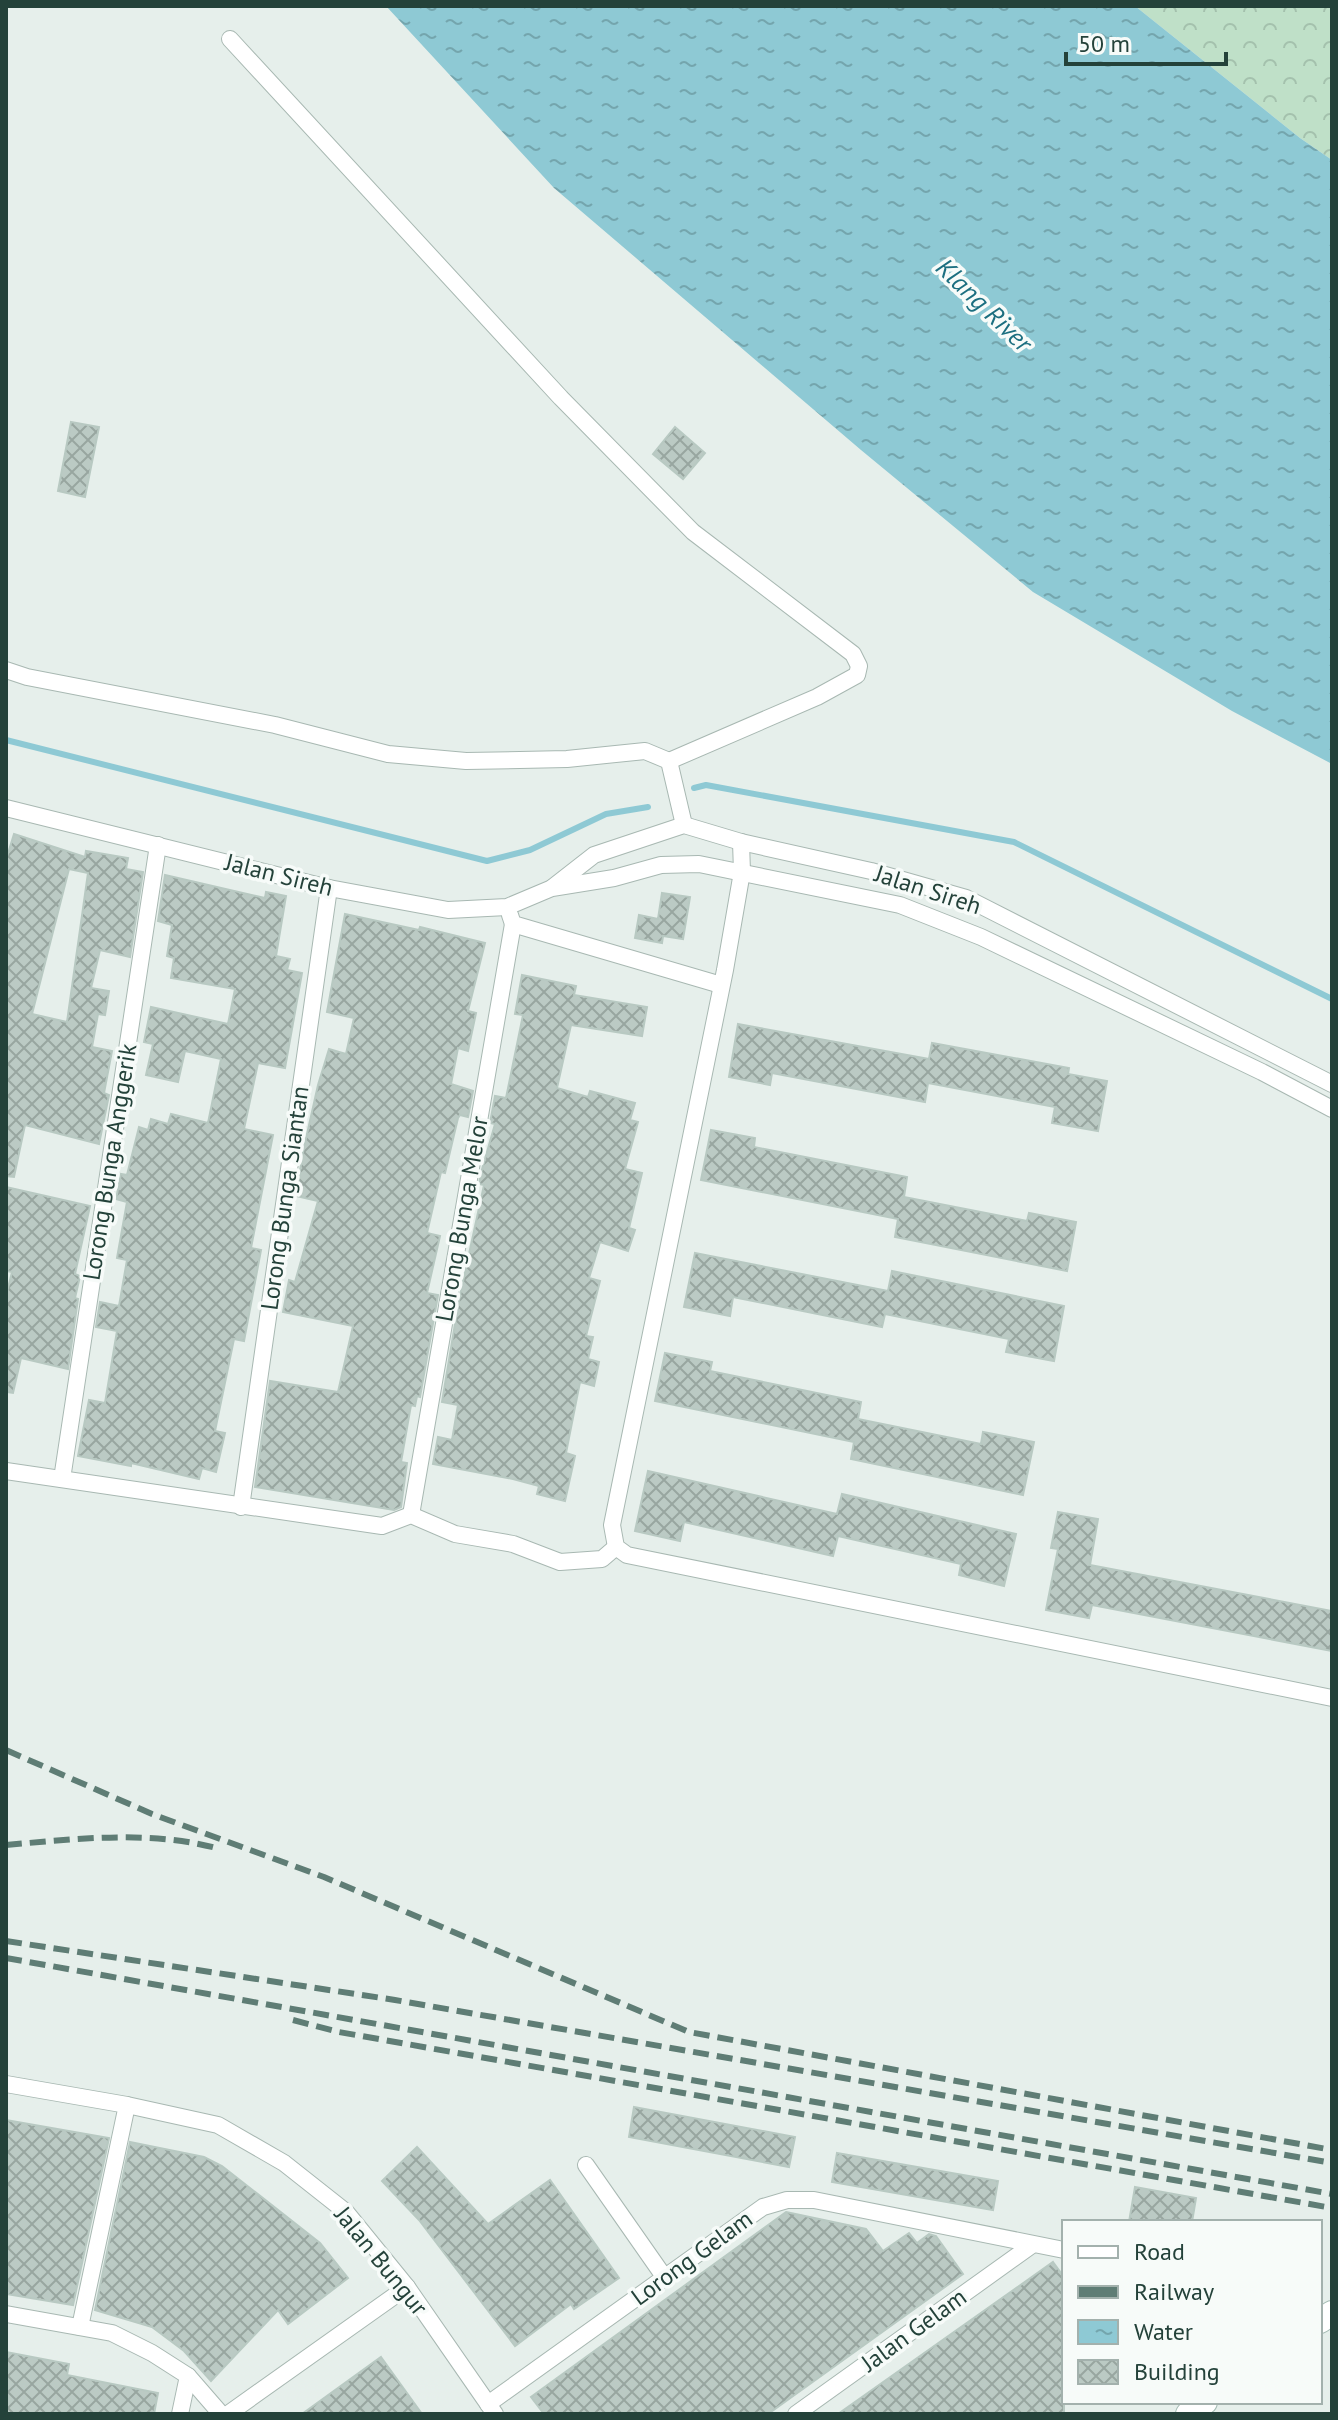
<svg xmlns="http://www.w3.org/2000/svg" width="1338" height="2420" viewBox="0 0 1338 2420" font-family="'PT Sans',sans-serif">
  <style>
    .forest { fill: url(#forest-crowns) }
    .water { fill: url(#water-ripples) }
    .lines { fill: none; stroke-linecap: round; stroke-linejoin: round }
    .stream { stroke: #8ec9d4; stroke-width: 6 }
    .building { fill: url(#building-cross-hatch); stroke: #b8c9c2; stroke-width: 2; fill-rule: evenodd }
    .street-casing { stroke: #a8b8b2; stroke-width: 18 }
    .secondary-casing { stroke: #a4bbb3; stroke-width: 26 }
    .street { stroke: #fff; stroke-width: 16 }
    .secondary { stroke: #fff; stroke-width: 24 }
    .rail { stroke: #5f7d75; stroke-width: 6; stroke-dasharray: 16 8; stroke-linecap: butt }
    .labels { text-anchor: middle; stroke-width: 7; stroke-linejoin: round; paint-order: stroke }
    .street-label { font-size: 24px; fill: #24423a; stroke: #f7fbf9 }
    .water-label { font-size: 26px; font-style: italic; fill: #1c6f80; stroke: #f7fbf9 }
  </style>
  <defs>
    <pattern id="forest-crowns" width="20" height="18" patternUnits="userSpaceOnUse" patternTransform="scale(2)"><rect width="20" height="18" fill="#bfe0c8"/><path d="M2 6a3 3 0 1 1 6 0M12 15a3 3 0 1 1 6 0" fill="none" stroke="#a4c1ad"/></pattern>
    <pattern id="water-ripples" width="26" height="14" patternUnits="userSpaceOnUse" patternTransform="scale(2)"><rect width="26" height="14" fill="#8ec9d4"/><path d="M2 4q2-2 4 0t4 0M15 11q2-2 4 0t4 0" fill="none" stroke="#74a5ad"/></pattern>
    <pattern id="building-cross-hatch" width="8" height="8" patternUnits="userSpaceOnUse" patternTransform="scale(2)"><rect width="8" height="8" fill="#bbcac4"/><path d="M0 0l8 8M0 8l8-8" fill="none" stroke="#98a6a0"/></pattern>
  </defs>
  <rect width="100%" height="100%" fill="#e6efeb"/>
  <path class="forest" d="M1135,6H1332V160L1300,138Z"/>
  <path class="water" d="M386,6H1135L1300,138L1332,160V764L1232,711L1033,592L861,450L554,188Z"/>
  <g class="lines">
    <g class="stream">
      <path d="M6,740L487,861L530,850L606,814L648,807"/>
      <path d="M694,788L706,785L1014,842L1332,999"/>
    </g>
  </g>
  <g class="building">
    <path d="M71,422L99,427L85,497L58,491Z"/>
    <path d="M675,427L705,453L683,479L653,454Z"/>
    <path d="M14,834L85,857L86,851L128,858L126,869L143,872L130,957L100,950L91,988L109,991L105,1015L98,1014L92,1047L112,1051L104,1093L109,1095L99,1144L25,1125L14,1177L6,1176V860ZM69,869L88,873L67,1022L32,1014Z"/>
    <path d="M165,875L265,898L266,892L286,896L276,956L290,959L287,970L302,973L285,1068L258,1063L244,1129L273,1135L251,1248L261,1250L244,1341L234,1339L215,1431L225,1433L216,1472L202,1468L199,1479L131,1463V1466L78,1456L89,1400L105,1403L117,1331L96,1327L100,1302L119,1306L127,1260L117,1258L127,1202L116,1199L121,1174L127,1175L139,1127L148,1130L151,1119L168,1124L171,1114L208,1123L221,1059L185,1051L178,1082L146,1075L153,1044L144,1042L151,1007L228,1024L235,989L171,978L174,958L167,956L172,925L158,921Z"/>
    <path d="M662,893L690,897L683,939L663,936L662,943L635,938L639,915L658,919Z"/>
    <path d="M345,914L419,930L420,927L485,943L468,1011L476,1013L468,1051L458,1048L451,1084L473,1091L468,1117L460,1115L458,1118L445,1173L441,1172L427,1233L440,1236L427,1293L438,1295L420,1397L417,1396L415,1406L411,1405L401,1462L407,1463L401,1507L394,1510L255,1487L270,1381L338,1392L353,1326L283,1312L289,1280L295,1282L318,1201L296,1196L303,1152L318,1085L329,1049L346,1054L354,1018L327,1012Z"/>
    <path d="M522,975L576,986L574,995L647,1007L642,1036L571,1025L557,1088L588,1097L590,1091L635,1103L630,1120L638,1122L625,1169L642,1173L629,1228L635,1230L628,1251L600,1242L589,1278L600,1281L586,1336L593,1337L588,1359L599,1362L594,1386L580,1382L566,1453L575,1456L565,1501L537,1494L539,1486L513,1479L433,1464L438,1437L452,1440L458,1405L442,1402L459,1300L484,1185L479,1184L481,1173L495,1124L490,1123L495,1096L506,1098L523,1015L515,1014Z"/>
    <path d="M738,1024L929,1059L932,1043L1069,1068L1068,1074L1107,1081L1098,1131L1052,1123L1055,1107L928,1083L925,1102L772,1073L770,1085L729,1077Z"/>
    <path d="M711,1130L755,1138L754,1147L907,1177L904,1197L1027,1221L1029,1213L1076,1222L1067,1271L895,1237L898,1219L701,1180Z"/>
    <path d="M6,1187L90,1206L75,1274L80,1276L75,1298L78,1299L68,1369L21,1358L13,1393L6,1392V1296L12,1272L6,1271Z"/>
    <path d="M695,1253L888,1291L892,1271L1064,1306L1054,1361L1006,1352L1009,1339L885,1314L882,1327L733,1297L730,1316L684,1307Z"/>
    <path d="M665,1353L712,1362L710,1371L861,1402L858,1419L981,1444L983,1432L1034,1442L1023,1495L851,1459L854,1442L655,1401Z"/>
    <path d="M648,1471L837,1514L842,1494L1016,1534L1004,1586L959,1575L961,1564L838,1536L833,1556L684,1522L680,1541L635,1531Z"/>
    <path d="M1058,1512L1098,1519L1090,1565L1332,1611V1651L1092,1605L1089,1618L1046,1610L1058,1549L1051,1548Z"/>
    <path d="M634,2107L795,2137L789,2167L629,2137Z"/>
    <path d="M6,2120L109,2138L73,2305L6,2294Z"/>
    <path d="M130,2142L204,2157L222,2166L320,2243L348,2278L288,2324L278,2310L211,2381L184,2351L152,2327L95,2310Z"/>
    <path d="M417,2147L488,2224L550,2180L619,2278L574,2309L571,2304L515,2346L419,2220L382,2181Z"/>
    <path d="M837,2153L998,2181L993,2210L832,2182Z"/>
    <path d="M1135,2187L1196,2198L1192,2222H1129Z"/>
    <path d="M786,2212L866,2229L883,2251L909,2233L917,2243L929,2234L936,2236L963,2274L768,2414H544L531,2397Z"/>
    <path d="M1053,2262L1064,2277V2414H838Z"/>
    <path d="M6,2352L69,2364L67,2375L158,2393L154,2414H6Z"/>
    <path d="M381,2357L422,2414H302Z"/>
  </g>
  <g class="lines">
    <defs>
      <g id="street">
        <path d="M230,39L561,398L693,532L853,654L859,666L857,675L817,697L669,761"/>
        <path d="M6,670L27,677L275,725L388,754L466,761L567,759L645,751L669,761L684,825"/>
        <path d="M6,808L329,888L448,910L507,907L552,888L614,878L661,865L699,864L900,905L981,937L1262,1072L1332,1109"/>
        <path d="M741,842L742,872L725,970L612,1525L616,1547L627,1555L1332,1698"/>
        <path d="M553,887L594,855L684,825L741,842L871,871L966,898L1332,1084"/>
        <path d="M510,915L513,924L721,985"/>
        <path d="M6,1471L382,1526L411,1515L455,1534L513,1544L560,1562L602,1559L616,1547"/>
        <path d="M62,1479L158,845"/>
        <path d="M241,1507L329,888"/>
        <path d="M411,1515L513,924"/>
        <path d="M6,2084L127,2105L218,2125L284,2163L346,2212L407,2287L495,2414"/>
        <path d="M586,2165L665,2278"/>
        <path d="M6,2314L112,2333L152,2353L188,2376L221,2414"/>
        <path d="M80,2327L127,2105"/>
        <path d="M488,2404L763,2207L787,2200H814L1064,2250"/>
        <path d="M180,2414L188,2376"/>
        <path d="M228,2414L407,2287"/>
        <path d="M796,2414L1032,2245"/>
      </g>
      <g id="secondary">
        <path d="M1320,2321L1332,2313"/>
        <path d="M1188,2414L1205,2402"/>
      </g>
    </defs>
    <use href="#street" class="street-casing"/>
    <use href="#secondary" class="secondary-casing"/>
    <use href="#street" class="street"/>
    <use href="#secondary" class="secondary"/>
    <g class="rail">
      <path d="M6,1750L152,1814L324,1877L689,2032L1332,2150"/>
      <path d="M6,1845C75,1839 149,1830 216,1848"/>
      <path d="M6,1941L395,2000L1332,2163"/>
      <path d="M6,1958L1332,2194"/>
      <path d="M293,2020L339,2032L1332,2208"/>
    </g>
  </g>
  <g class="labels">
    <g class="street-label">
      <text transform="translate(279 875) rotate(14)" y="8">Jalan Sireh</text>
      <text transform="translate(928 890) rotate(18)" y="8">Jalan Sireh</text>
      <text transform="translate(110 1162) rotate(-81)" y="8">Lorong Bunga Anggerik</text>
      <text transform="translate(285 1198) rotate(-82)" y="8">Lorong Bunga Siantan</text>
      <text transform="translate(462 1219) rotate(-80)" y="8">Lorong Bunga Melor</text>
      <text transform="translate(692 2258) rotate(-36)" y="8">Lorong Gelam</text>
      <text transform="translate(381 2261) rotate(51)" y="8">Jalan Bungur</text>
      <text transform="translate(914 2330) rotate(-36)" y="8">Jalan Gelam</text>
    </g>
    <g class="water-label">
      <text transform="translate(984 305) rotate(44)" y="9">Klang River</text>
    </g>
  </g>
  <rect width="1338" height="2420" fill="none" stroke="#24423a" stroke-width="16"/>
  <rect x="1062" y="2220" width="260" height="184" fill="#f7fbf9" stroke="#a3b1ad" stroke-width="2"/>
  <rect x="1078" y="2246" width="40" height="12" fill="#ffffff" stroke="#a3b1ad" stroke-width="2"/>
  <text x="1134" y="2260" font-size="24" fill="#24423a">Road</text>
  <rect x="1078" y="2286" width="40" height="12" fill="#5f7d75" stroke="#a3b1ad" stroke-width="2"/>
  <text x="1134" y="2300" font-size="24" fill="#24423a">Railway</text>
  <rect x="1078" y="2320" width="40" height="24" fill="url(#water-ripples)" stroke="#a3b1ad" stroke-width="2"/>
  <text x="1134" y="2340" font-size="24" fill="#24423a">Water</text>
  <rect x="1078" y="2360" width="40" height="24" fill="url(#building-cross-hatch)" stroke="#a3b1ad" stroke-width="2"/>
  <text x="1134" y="2380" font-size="24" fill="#24423a">Building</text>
  <path d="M1066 52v12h160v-12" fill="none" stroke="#24423a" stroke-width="4"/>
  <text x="1078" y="52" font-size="24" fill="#24423a" stroke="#f7fbf9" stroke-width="6" paint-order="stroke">50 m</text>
</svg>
